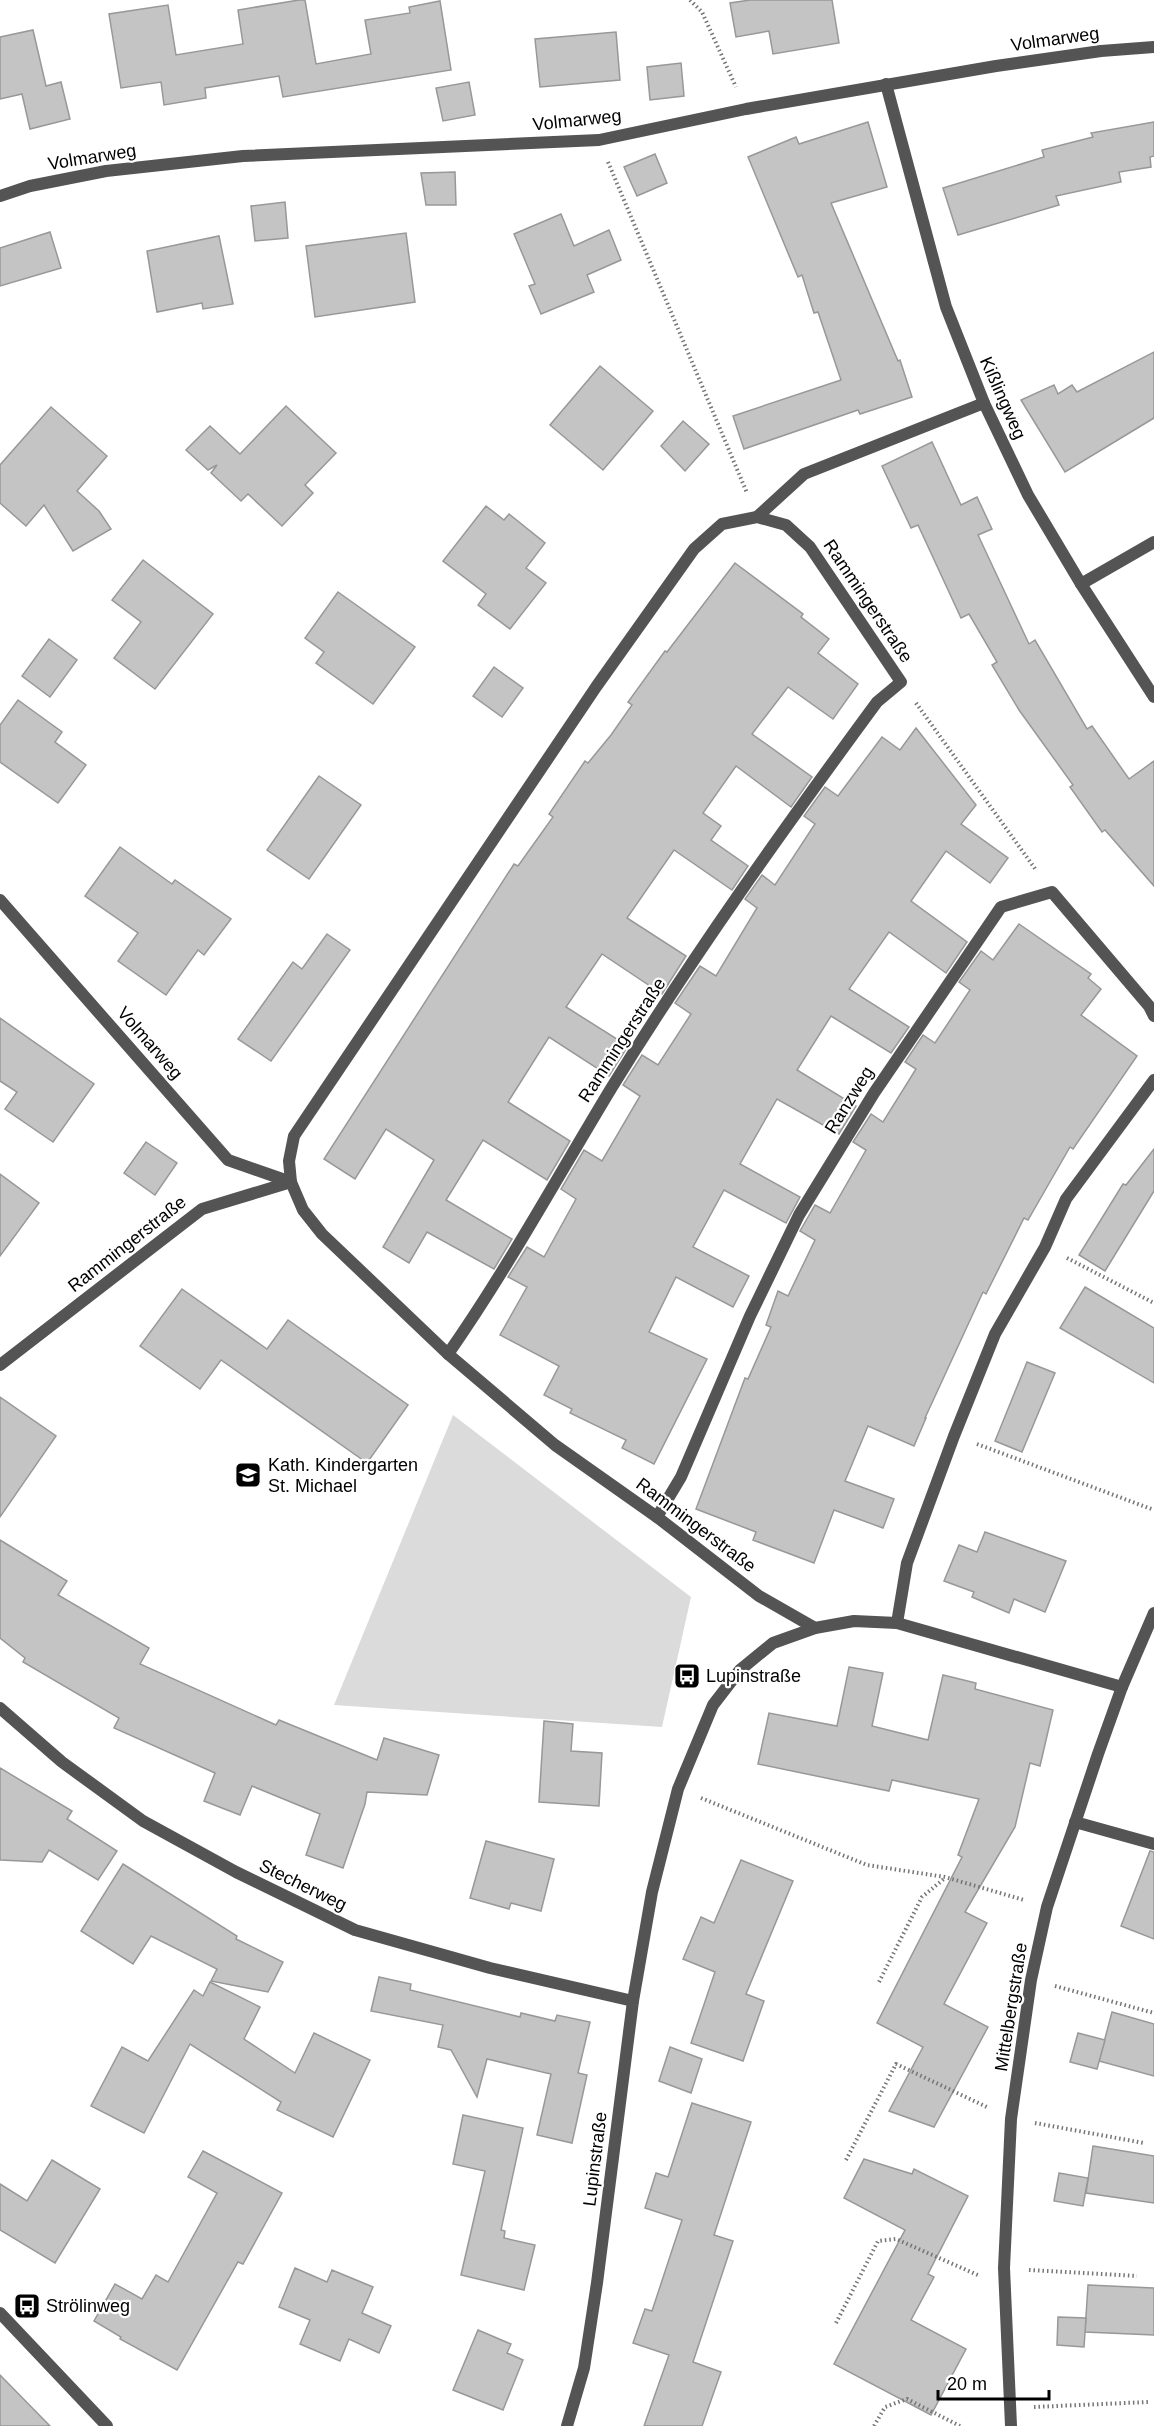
<svg xmlns="http://www.w3.org/2000/svg" width="1154" height="2426" viewBox="0 0 1154 2426" font-family="Arial,sans-serif">
  <style>
    .green { fill: #dbdbdb }
    .building { fill: #c4c4c4; stroke: #989898; stroke-width: 1.5 }
    .lines { fill: none; stroke-linecap: round; stroke-linejoin: round }
    .path { stroke: #767676; stroke-width: 4; stroke-dasharray: 1.5 3; stroke-linecap: butt }
    .lane { stroke: #545454; stroke-width: 12 }
    .street { stroke: #545454; stroke-width: 12 }
    .labels { text-anchor: middle; stroke-width: 4.5; stroke-linejoin: round; paint-order: stroke }
    .street-label { font-size: 18px; fill: #000; stroke: #fff }
    .poi-label { font-size: 18px; fill: #000; stroke: #fff; text-anchor: start }
  </style>
  <rect width="100%" height="100%" fill="#fff"/>
  <path class="green" d="M453,1415L691,1597L662,1727L334,1705Z"/>
  <g class="building">
    <path d="M299,0H305L316,64L371,54L365,20L410,13L409,7L440,1L451,70L283,97L279,76L205,88L206,98L164,105L161,82L121,88L109,14L168,5L176,55L243,44L238,10Z"/>
    <path d="M750,0H832L839,43L773,54L769,31L736,37L730,3Z"/>
    <path d="M33,30L46,86L61,82L70,119L30,129L22,94L0,99V37Z"/>
    <path d="M616,32L620,80L540,87L535,39Z"/>
    <path d="M681,63L684,96L650,100L647,67Z"/>
    <path d="M469,82L475,115L443,121L436,88Z"/>
    <path d="M868,122L887,187L831,203L898,361L900,360L912,397L860,414L858,410L744,449L733,416L841,380L818,312L814,313L802,275L798,277L748,157L796,137L799,144Z"/>
    <path d="M1154,122V156L1150,157L1151,167L1119,172L1121,182L1056,196L1059,205L958,235L943,188L1044,157L1042,150L1093,137L1091,133Z"/>
    <path d="M655,154L667,183L637,196L624,167Z"/>
    <path d="M455,172L456,205H426L421,173Z"/>
    <path d="M285,202L288,238L255,241L251,206Z"/>
    <path d="M561,214L574,246L609,230L621,260L587,275L594,292L541,314L529,286L535,284L514,234Z"/>
    <path d="M50,232L61,268L0,286V248Z"/>
    <path d="M406,233L415,302L315,317L306,246Z"/>
    <path d="M219,236L233,304L203,309L202,303L157,312L147,251Z"/>
    <path d="M1154,352V418L1065,472L1021,400L1054,385L1058,394L1072,385L1077,392Z"/>
    <path d="M600,366L653,411L603,470L550,425Z"/>
    <path d="M286,406L336,453L305,485L313,493L282,526L248,494L241,501L211,473L217,465L208,470L186,450L210,426L240,454Z"/>
    <path d="M51,407L107,456L77,491L99,511L111,529L73,551L44,505L26,526L0,503V465Z"/>
    <path d="M683,421L709,444L685,471L661,446Z"/>
    <path d="M932,442L961,505L977,497L992,529L978,535L1029,644L1035,640L1087,729L1092,726L1129,779L1154,761V886L1105,830L1102,832L1070,787L1073,785L1019,710L992,665L997,662L969,614L961,618L918,525L911,528L882,466Z"/>
    <path d="M486,506L504,520L509,514L545,543L526,568L546,583L510,629L478,605L486,594L443,561Z"/>
    <path d="M143,560L213,614L155,689L114,658L141,622L112,600Z"/>
    <path d="M735,563L803,614L801,617L829,639L818,653L858,684L833,719L788,687L752,734L812,777L791,807L736,766L703,813L721,826L711,840L748,866L732,890L674,850L627,918L686,956L662,994L602,954L566,1007L628,1046L609,1076L549,1037L508,1102L570,1141L547,1180L483,1140L446,1200L512,1239L494,1269L427,1232L409,1263L383,1247L434,1160L386,1129L355,1179L324,1159L514,864L518,866L553,817L549,814L585,761L588,763L611,735L632,705L628,702L665,651L667,652Z"/>
    <path d="M338,592L415,647L373,704L316,663L324,652L305,638Z"/>
    <path d="M49,639L77,660L50,697L22,676Z"/>
    <path d="M494,667L523,688L502,717L473,696Z"/>
    <path d="M18,700L62,732L55,742L86,765L58,803L0,762V725Z"/>
    <path d="M916,728L976,805L961,824L1008,858L990,883L946,851L911,901L967,942L946,973L889,932L849,989L909,1027L891,1053L831,1016L797,1070L856,1106L839,1134L777,1099L740,1164L800,1197L786,1223L724,1190L693,1247L749,1276L733,1307L676,1277L649,1332L707,1359L654,1464L622,1448L626,1440L570,1413L572,1409L544,1395L559,1366L500,1335L527,1287L508,1277L527,1247L544,1257L576,1199L561,1189L584,1150L602,1161L640,1096L623,1085L642,1055L658,1065L691,1014L675,1003L700,966L716,976L757,908L745,899L762,875L775,885L815,824L804,816L825,787L838,796L882,737L900,750Z"/>
    <path d="M319,776L361,805L309,879L267,850Z"/>
    <path d="M120,847L172,884L175,880L231,919L204,955L198,950L166,995L118,961L138,933L85,896Z"/>
    <path d="M1019,924L1091,974L1088,978L1101,989L1081,1015L1137,1056L1073,1149L1070,1147L1028,1220L1024,1218L986,1294L983,1292L925,1418H926L914,1446L868,1426L845,1481L894,1499L883,1528L834,1510L814,1563L753,1540L756,1532L696,1509L745,1378L748,1379L771,1327L766,1325L778,1291L788,1296L815,1240L800,1231L815,1205L830,1213L866,1150L853,1142L871,1114L883,1122L916,1069L905,1062L923,1035L935,1043L970,990L959,982L981,951L993,960Z"/>
    <path d="M327,934L350,950L271,1061L238,1039L293,962L302,969Z"/>
    <path d="M0,1018L94,1084L53,1142L5,1109L17,1092L0,1081Z"/>
    <path d="M146,1142L177,1163L155,1195L124,1173Z"/>
    <path d="M1154,1149V1191L1105,1271L1079,1255L1123,1184L1126,1185Z"/>
    <path d="M0,1174L39,1203L0,1256Z"/>
    <path d="M1085,1287L1154,1328V1383L1060,1328Z"/>
    <path d="M182,1289L267,1349L288,1320L408,1405L367,1463L221,1360L200,1389L140,1346Z"/>
    <path d="M1027,1362L1055,1373L1022,1452L995,1441Z"/>
    <path d="M0,1397L56,1436L0,1517Z"/>
    <path d="M985,1532L1066,1561L1045,1612L1014,1599L1009,1613L972,1597L974,1592L944,1581L959,1545L977,1552Z"/>
    <path d="M0,1540L67,1581L58,1595L149,1648L140,1664L276,1725L279,1720L377,1760L384,1738L439,1755L427,1795L367,1792L365,1804L343,1868L306,1855L320,1814L252,1786L240,1815L204,1801L215,1773L114,1728L119,1718L23,1662L25,1658L0,1638Z"/>
    <path d="M849,1667L883,1673L872,1726L928,1740L943,1675L976,1683L975,1689L1053,1710L1040,1766L1030,1763L1015,1827L965,1912L987,1923L944,2004L988,2027L934,2127L889,2111L923,2047L877,2023L962,1857L958,1855L979,1799L892,1780L889,1791L758,1764L769,1713L837,1726Z"/>
    <path d="M544,1721L573,1724L571,1751L602,1753L599,1806L539,1802Z"/>
    <path d="M0,1768L72,1811L67,1819L117,1851L98,1880L49,1850L42,1862L0,1860Z"/>
    <path d="M486,1841L554,1859L541,1911L511,1903L509,1909L470,1898Z"/>
    <path d="M1150,1851L1154,1852V1939L1121,1926Z"/>
    <path d="M741,1860L793,1881L746,1994L764,2001L743,2061L691,2043L715,1972L683,1959L701,1917L714,1923Z"/>
    <path d="M123,1864L237,1936L236,1939L283,1962L268,1992L211,1981L217,1969L151,1936L133,1964L81,1931Z"/>
    <path d="M379,1977L411,1984L410,1990L520,2017L521,2013L555,2021L557,2015L590,2022L578,2073L587,2075L572,2143L537,2135L551,2074L487,2059L477,2097L451,2050L438,2047L443,2025L371,2011Z"/>
    <path d="M210,1982L260,2007L244,2039L295,2073L314,2033L370,2060L333,2137L277,2110L281,2102L190,2044L144,2133L91,2106L122,2047L148,2061L194,1990L203,1996Z"/>
    <path d="M1112,2012L1154,2024V2076L1099,2061Z"/>
    <path d="M1078,2033L1105,2040L1097,2069L1070,2062Z"/>
    <path d="M670,2047L702,2059L691,2093L659,2081Z"/>
    <path d="M692,2103L751,2122L714,2235L733,2241L693,2362L721,2372L702,2426H644L669,2355L633,2343L645,2309L652,2311L682,2220L645,2208L656,2173L668,2177Z"/>
    <path d="M463,2115L523,2128L501,2230L505,2231L504,2238L535,2245L524,2290L461,2275L485,2171L453,2164Z"/>
    <path d="M1093,2146L1154,2156V2203L1086,2193Z"/>
    <path d="M203,2151L282,2193L243,2264L238,2262L177,2370L120,2339L121,2337L94,2321L115,2284L142,2299L156,2275L168,2282L217,2193L188,2177Z"/>
    <path d="M864,2159L912,2174L914,2169L968,2196L928,2274L934,2277L911,2320L966,2349L931,2415L834,2364L905,2230L844,2198Z"/>
    <path d="M52,2160L100,2189L55,2263L0,2230V2184L27,2201Z"/>
    <path d="M1059,2173L1088,2178L1083,2206L1054,2201Z"/>
    <path d="M295,2268L327,2282L332,2270L373,2287L362,2313L391,2326L379,2353L349,2339L340,2361L300,2344L310,2320L279,2307Z"/>
    <path d="M1088,2285L1154,2288V2335L1085,2332Z"/>
    <path d="M1058,2317L1086,2318L1084,2347L1057,2345Z"/>
    <path d="M478,2330L511,2344L507,2353L523,2360L503,2410L453,2390Z"/>
    <path d="M0,2375L50,2426H0Z"/>
  </g>
  <g class="lines">
    <g class="path">
      <path d="M690,0L702,12L736,87"/>
      <path d="M608,162L747,493"/>
      <path d="M916,703L1036,870"/>
      <path d="M1067,1258L1154,1303"/>
      <path d="M977,1444L1154,1510"/>
      <path d="M701,1798L867,1865L945,1877L1024,1900"/>
      <path d="M879,1982L922,1897L945,1878"/>
      <path d="M1055,1986L1154,2013"/>
      <path d="M1035,2123L1144,2143"/>
      <path d="M846,2160L896,2064L989,2108"/>
      <path d="M1029,2270L1137,2276"/>
      <path d="M836,2323L878,2241L896,2239L980,2276"/>
      <path d="M1034,2407L1148,2402"/>
      <path d="M874,2426L885,2407L907,2399L960,2426"/>
    </g>
    <path class="lane" d="M757,517L804,474L984,403"/>
    <g class="street">
      <path d="M886,84L946,307L984,403L1028,495L1081,584L1154,697"/>
      <path d="M0,196L30,186L106,171L243,156L599,140L746,109L996,66L1101,51L1154,47"/>
      <path d="M1081,584L1154,542"/>
      <path d="M0,900L228,1160L291,1182L303,1210L322,1234L448,1354L555,1445L657,1517L759,1596L815,1628"/>
      <path d="M0,1365L202,1209L291,1182L289,1161L294,1136L596,687L694,549L722,524L757,517L786,525L810,547L901,682L877,702C785,827 694,954 612,1087C558,1176 508,1268 448,1354"/>
      <path d="M657,1517L681,1477L750,1316L799,1215L874,1093L1001,907L1052,892L1149,1006L1154,1016"/>
      <path d="M897,1623L907,1563L954,1436L995,1334L1045,1247L1066,1199L1154,1080"/>
      <path d="M0,1708L62,1762L143,1821L236,1872L355,1930L490,1968L633,2001"/>
      <path d="M1075,1822L1154,1844"/>
      <path d="M0,2313L107,2426"/>
      <path d="M567,2426L584,2368L597,2283L633,2001L652,1892L678,1789L713,1705L740,1670L773,1643L815,1628L854,1621L897,1623L1122,1687"/>
      <path d="M1011,2426L1004,2268L1011,2119L1031,1980L1047,1907L1098,1754L1122,1687L1154,1613"/>
    </g>
  </g>
  <defs>
    <symbol id="school-square" viewBox="-11 -11 22 22"><rect x="-9" y="-9" width="18" height="18" rx="4" fill="#000" stroke="#fff"/><path d="M0-5L7-2L0 1L-7-2ZM-4 1L0 2.5L4 1V4Q0 6-4 4Z" fill="#fff"/></symbol>
    <symbol id="bus-square" viewBox="-11 -11 22 22"><rect x="-9" y="-9" width="18" height="18" rx="4" fill="#000" stroke="#fff"/><path d="M-5-6H5V4H4V6H2V4H-2V6H-4V4H-5ZM-3.5-4V0h7V-4ZM-3.5 1.2v1.5H-2V1.2ZM2 1.2v1.5H3.5V1.2Z" fill="#fff"/></symbol>
  </defs>
  <g fill-rule="evenodd">
    <use href="#school-square" x="233" y="1460" width="30" height="30"/>
    <use href="#bus-square" x="672" y="1661" width="30" height="30"/>
    <use href="#bus-square" x="12" y="2291" width="30" height="30"/>
  </g>
  <g class="labels">
    <g class="street-label">
      <text transform="translate(1055 39) rotate(-8)" y="6">Volmarweg</text>
      <text transform="translate(577 120) rotate(-6)" y="6">Volmarweg</text>
      <text transform="translate(92 157) rotate(-9)" y="6">Volmarweg</text>
      <text transform="translate(1003 398) rotate(66)" y="6">Kißlingweg</text>
      <text transform="translate(868 601) rotate(56)" y="6">Rammingerstraße</text>
      <text transform="translate(622 1040) rotate(-57)" y="6">Rammingerstraße</text>
      <text transform="translate(150 1043) rotate(49)" y="6">Volmarweg</text>
      <text transform="translate(849 1100) rotate(-58)" y="6">Ranzweg</text>
      <text transform="translate(127 1244) rotate(-38)" y="6">Rammingerstraße</text>
      <text transform="translate(696 1525) rotate(37)" y="6">Rammingerstraße</text>
      <text transform="translate(303 1885) rotate(26)" y="6">Stecherweg</text>
      <text transform="translate(1011 2007) rotate(-81)" y="6">Mittelbergstraße</text>
      <text transform="translate(595 2159) rotate(-83)" y="6">Lupinstraße</text>
    </g>
    <g class="poi-label">
      <text x="268" y="1471">Kath. Kindergarten<tspan x="268" dy="21">St. Michael</tspan></text>
      <text x="706" y="1682">Lupinstraße</text>
      <text x="46" y="2312">Strölinweg</text>
    </g>
  </g>
  <path d="M938 2390v9h111v-9" fill="none" stroke="#000000" stroke-width="3"/>
  <text x="947" y="2390" font-size="18" fill="#000000" stroke="#ffffff" stroke-width="4.5" paint-order="stroke">20 m</text>
</svg>
